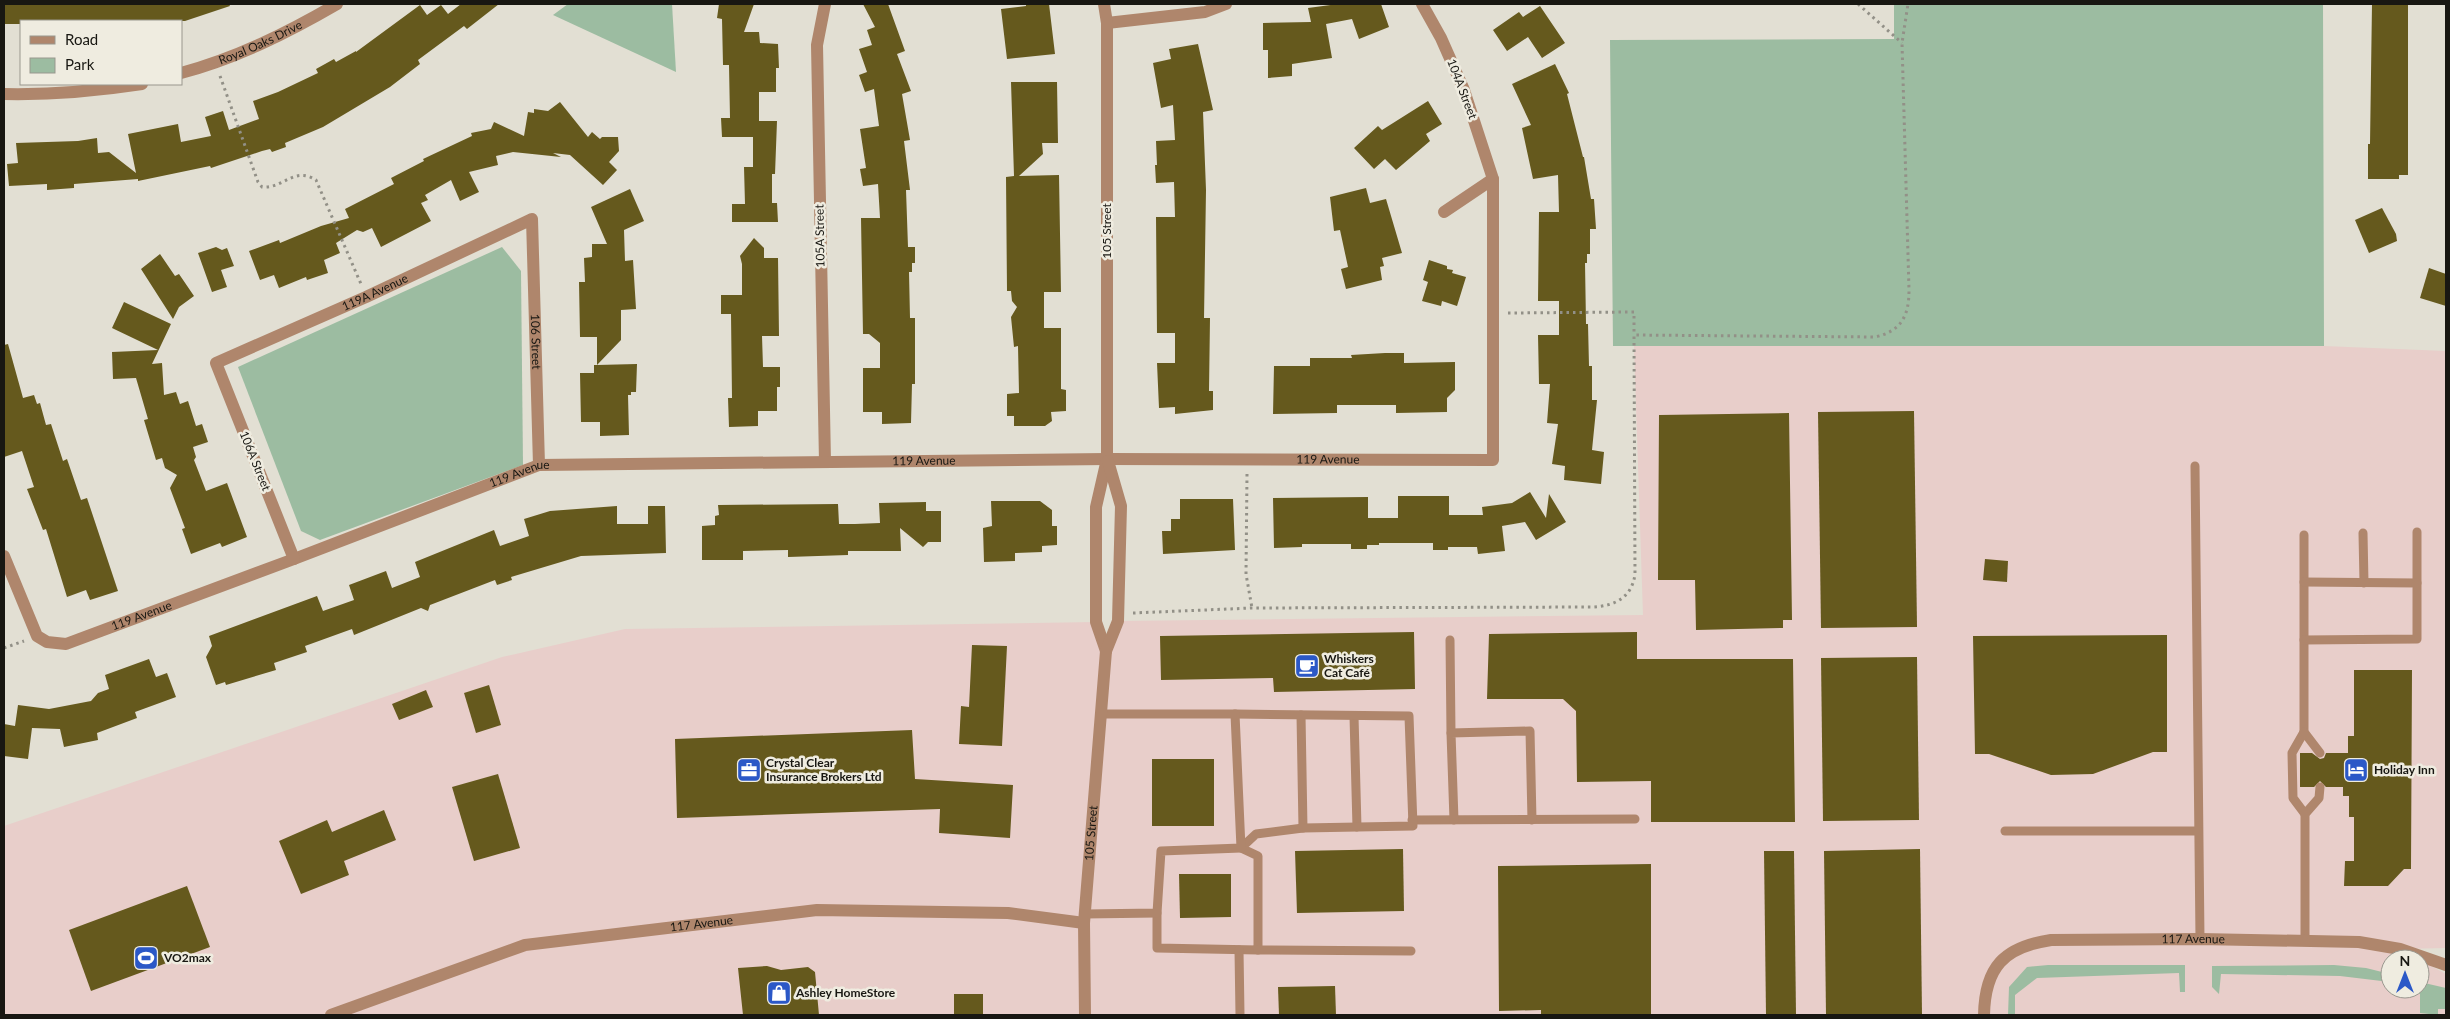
<svg xmlns="http://www.w3.org/2000/svg" width="2450" height="1019" viewBox="0 0 2450 1019" font-family="Lato,sans-serif">
  <style>
    .commercial { fill: #e8ceca }
    .green { fill: #9cbca1 }
    .building { fill: #65591d }
    .lines { fill: none; stroke-linecap: round; stroke-linejoin: round }
    .path { stroke: #929087; stroke-width: 3; stroke-dasharray: 2.5 4; stroke-linecap: butt }
    .service { stroke: #af866c; stroke-width: 9 }
    .minor { stroke: #af866c; stroke-width: 12 }
    .tertiary { stroke: #af866c; stroke-width: 12 }
    .labels { text-anchor: middle; stroke-width: 5; stroke-linejoin: round; paint-order: stroke }
    .street-label { font-size: 12px; fill: #181712; stroke: #efece0 }
    .poi-label { font-size: 12px; font-weight: bold; fill: #181712; stroke: #efece0; text-anchor: start }
  </style>
  <rect width="100%" height="100%" fill="#e2dfd3"/>
  <path class="commercial" d="M1634,346H2324L2446,351V948L2401,949L2419,959H2390V989H2420V960L2446,974V1015H4V826L502,657L625,629L1096,622L1105,650L1118,621L1643,615Z"/>
  <g class="green">
    <path d="M568,4H672L676,72L553,15Z"/>
    <path d="M1894,4H2323L2324,346H1613L1610,40L1894,39Z"/>
    <path d="M502,247L521,271L523,465L320,540L301,531L238,367Z"/>
    <path d="M2048,965H2185V992H2180L2179,973L2037,978L2015,995V1015H2008L2009,987L2027,967Z"/>
    <path d="M2334,965L2366,968L2390,974V982L2340,976L2221,974L2219,994L2212,987V966Z"/>
    <path d="M2420,982L2446,988V1009H2438V1015L2420,1013V994L2409,989H2420Z"/>
  </g>
  <g class="building">
    <path d="M4,4H229L230,6L185,21H21V24H4Z"/>
    <path d="M461,4H499L467,29L464,26L418,60L420,64L390,87L323,127L285,143L286,147L272,152L270,149L262,151L211,168L210,166L138,181V179L74,184V188L47,190V184L9,186L7,164L18,163L16,143L78,141L97,138L98,153L109,152L136,173L128,134L178,124L181,142L211,136L205,117L223,111L229,130L259,119L253,101L278,92L318,73L316,69L334,59L336,62L356,51V52L420,5L427,15L441,5L448,14Z"/>
    <path d="M719,4H754L744,32H759L760,43L778,44L779,68H776V92H759V121H777L775,174H772V203H777L778,222H732V204H745L744,167H753V137H722L721,118H730L729,65H723L722,19L717,18Z"/>
    <path d="M863,4H888L905,51L897,54L911,91L902,94L910,140L904,141L910,190H906L908,247H915V263H912V272H909L910,318H915V384H912L911,423L882,424V412H863V368H880V343L869,334H863L861,218H880L878,184L863,186L860,169L866,168L860,129L879,126L874,89L865,92L859,75L867,72L859,49L872,45L867,30L875,27Z"/>
    <path d="M1026,4H1049L1055,54L1007,59L1001,9L1026,6Z"/>
    <path d="M1338,4H1381L1389,27L1359,39L1352,19L1326,24L1332,58L1292,64V76L1268,78V50H1263V23L1311,22L1308,8Z"/>
    <path d="M2372,4H2408V175H2399V179H2368V144H2370Z"/>
    <path d="M1540,6L1565,43L1542,58L1528,37L1507,51L1493,30L1519,12L1523,17Z"/>
    <path d="M1198,44L1213,110L1203,112L1206,190L1204,318H1210L1209,391H1213V410L1175,414V407L1159,408L1157,363H1175V333H1157L1156,217H1175L1174,182L1156,183L1155,165H1157L1156,141L1175,140L1173,105L1161,108L1153,63L1171,59L1169,49Z"/>
    <path d="M1555,64L1569,93L1567,94L1583,157H1584L1591,199H1594L1596,229H1590V254H1587V263H1585L1586,324H1588L1589,366H1592V400H1597L1592,450L1604,452L1601,484L1564,480L1565,466L1552,464L1558,424L1547,423L1550,384H1539L1538,335H1559V301H1538L1539,212H1559L1558,175L1533,179L1522,128L1531,125L1512,84Z"/>
    <path d="M1011,82H1057L1058,143H1042L1043,154L1019,176L1059,175L1061,292H1044V328H1061V389L1066,390V411L1051,412L1052,421L1045,426H1014V416H1007V394L1019,393L1018,346L1014,347L1011,317L1017,307L1012,301L1011,291H1007L1006,177L1014,176Z"/>
    <path d="M1428,101L1442,124L1426,134L1430,141L1396,170L1385,159L1374,169L1354,148L1378,126L1382,130Z"/>
    <path d="M560,102L588,137L592,132L600,139L602,137H618L619,151L609,162L617,170L603,185L570,155L553,153L561,157L513,152L496,156L498,165L469,172L479,192L460,201L451,180L425,195L428,200L421,203L431,221L381,247L372,228L363,232L357,230L336,243L340,253L324,260L328,273L307,280L306,277L279,288L274,275L260,280L249,251L279,240L280,243L321,226L349,218L345,209L394,184L391,178L424,161L423,159L472,136L471,133L491,129L494,122L524,136L528,112L534,113V109L548,111Z"/>
    <path d="M1366,188L1370,203L1386,199L1402,253L1382,258L1384,266L1380,267L1382,280L1346,289L1341,269L1348,267L1340,230L1334,231L1330,197Z"/>
    <path d="M630,189L644,221L624,230L625,261L633,260L636,309L621,310V340L597,365L637,364L636,392H631V395H628L629,435L600,436V422H581L580,373H594V365H597V337H580L579,282H585L584,258L592,257V244H607L591,207Z"/>
    <path d="M2382,208L2396,234L2397,241L2369,253L2355,220Z"/>
    <path d="M754,238L764,248V258H778L779,336H762L763,367H780V387H777V411H758V426L729,427L728,398H732L731,314H721V295H742V264L740,256Z"/>
    <path d="M216,247L222,250L227,248L234,266L221,270L227,287L212,292L198,253Z"/>
    <path d="M160,254L175,276L179,274L194,296L179,307L173,319L141,269Z"/>
    <path d="M1429,260L1447,266V269L1453,270L1452,273L1466,277L1457,306L1442,301L1441,306L1422,301L1428,282L1423,280Z"/>
    <path d="M2429,268L2446,274V306L2420,298Z"/>
    <path d="M124,302L171,324L152,364L162,363L164,395L176,392L180,404L188,401L196,426L202,424L208,442L193,447L196,457L194,460L206,491L227,483L247,537L222,547L220,543L191,554L182,529L185,528L170,488L177,475L165,468L162,458L156,460L144,420L148,419L136,378L113,379L112,352L158,350L112,328Z"/>
    <path d="M8,344L23,398L34,395L37,404L40,403L46,425L51,424L63,461L67,459L81,500L87,498L118,591L90,600L86,590L67,597L46,529L43,530L27,489L34,487L22,451L4,457V345Z"/>
    <path d="M1385,353H1404V363L1455,362V390L1447,398V412L1396,413V405H1337V413L1273,414L1274,366H1310V358H1352L1351,355Z"/>
    <path d="M1914,411L1917,627L1821,628L1818,412Z"/>
    <path d="M1789,413L1792,620H1783V628L1696,630L1695,580H1658L1659,415Z"/>
    <path d="M1530,492L1546,518L1549,494L1566,522L1536,540L1525,522L1502,526L1505,551L1478,554L1477,547H1448V550H1433V543H1379V545H1367V549H1351V544H1302V547L1274,548L1273,498L1368,497V518H1398V496H1449V515H1483L1482,507L1512,503Z"/>
    <path d="M1180,499H1233L1235,550L1163,554L1162,531H1171V519H1180Z"/>
    <path d="M991,501H1040L1052,510V526H1057V545L1042,546V552L1015,553V561L984,562L983,528L992,526Z"/>
    <path d="M926,502V511H941V542H928L923,547L900,528L901,551H848V555L788,557V550L743,551V560H702V526L715,525V516L719,515L718,505L838,504L839,524H855L880,523L879,503Z"/>
    <path d="M617,506V524H648V506H665L666,553L581,556L511,577L512,580L497,585L495,580L430,605L428,611L421,608L354,635L352,629L305,646L307,652L274,663L276,670L226,685L225,682L216,685L206,657L212,646L209,636L317,596L323,611L354,600L349,585L386,571L392,588L420,577L415,562L494,530L500,546L529,536L524,519L550,511Z"/>
    <path d="M1985,559L2008,561L2007,582L1983,580Z"/>
    <path d="M1414,632L1415,689L1274,692L1273,678L1161,680L1160,636Z"/>
    <path d="M1637,632V659H1793L1795,822H1651V781L1577,782L1576,711L1563,699H1487L1489,634Z"/>
    <path d="M2167,635V752H2153L2093,774L2051,775L1989,754H1975L1973,636Z"/>
    <path d="M972,645L1007,646L1002,746L959,744L961,706L969,707Z"/>
    <path d="M1917,657L1919,820L1823,821L1821,658Z"/>
    <path d="M149,659L156,677L167,673L176,697L135,712L137,718L97,733L98,740L64,747L60,729L32,728L28,759L4,756V724L15,726L18,705L49,709L91,701L98,693L109,689L105,675Z"/>
    <path d="M2354,670H2412L2411,869H2404L2388,886H2344L2345,861H2354V817H2349V796H2343V787H2326L2320,781L2314,787H2300V753H2312L2320,759L2324,758L2326,753H2348V736H2354Z"/>
    <path d="M489,685L501,725L476,733L464,693Z"/>
    <path d="M426,690L433,707L399,720L392,704Z"/>
    <path d="M912,730L915,779L1013,785L1010,838L939,833L940,809L677,818L675,739Z"/>
    <rect x="1152" y="759" width="62" height="67"/>
    <path d="M498,774L520,848L474,861L452,787Z"/>
    <path d="M384,810L396,840L344,861L349,875L301,894L279,841L327,820L332,832Z"/>
    <path d="M1403,849L1404,911L1297,913L1295,851Z"/>
    <path d="M1920,849L1922,1015H1826L1824,851Z"/>
    <path d="M1764,851H1794L1796,1015H1766Z"/>
    <path d="M1651,864V1015H1541V1010L1499,1011L1498,866Z"/>
    <path d="M1179,874H1231V917L1180,918Z"/>
    <path d="M187,886L210,947L91,991L69,930Z"/>
    <path d="M767,966L781,970L808,967L815,972L819,1015H743L738,968Z"/>
    <path d="M1335,986L1336,1015H1279L1278,987Z"/>
    <rect x="954" y="994" width="29" height="21"/>
  </g>
  <g class="lines">
    <g class="path">
      <path d="M1858,4L1902,43"/>
      <path d="M220,76L258,182L262,187C283,189 294,166 316,180L361,284"/>
      <path d="M1508,313L1634,312V335"/>
      <path d="M1247,474L1246,574L1252,608"/>
      <path d="M1133,613L1252,608L1593,607C1614,606 1632,598 1635,574L1634,335L1875,337C1902,331 1909,315 1909,290L1902,43L1908,4"/>
      <path d="M4,648L24,641"/>
    </g>
    <g class="service">
      <path d="M2195,466L2200,939"/>
      <path d="M2417,532V583"/>
      <path d="M2363,533L2364,583"/>
      <path d="M2304,535V732L2320,753"/>
      <path d="M2304,582L2417,583V639L2304,640"/>
      <path d="M1450,640L1451,733"/>
      <path d="M1301,715L1303,828"/>
      <path d="M1354,716L1357,827"/>
      <path d="M2304,732L2292,753L2293,798L2305,814"/>
      <path d="M1412,820L1635,819"/>
      <path d="M1454,820L1451,733L1530,731L1532,820"/>
      <path d="M2005,831H2198"/>
      <path d="M1157,913V948L1258,950V856L1241,848L1256,834L1303,828L1413,826L1409,716L1235,714"/>
      <path d="M1085,914L1157,913L1161,851L1241,848L1235,714H1101"/>
      <path d="M2305,940V814L2319,798L2320,787"/>
      <path d="M1239,950L1240,1015"/>
      <path d="M1258,950L1411,951"/>
    </g>
    <g class="minor">
      <path d="M1107,23L1205,12L1226,4"/>
      <path d="M1444,212L1493,179"/>
      <path d="M825,462L817,45L825,4"/>
      <path id="s1" d="M4,556L37,636L47,642L66,644L294,559L539,465L1107,459L1493,460V179L1464,90L1441,38L1422,4"/>
      <path id="s2" d="M294,559L216,363L366,297L532,219L539,465"/>
      <path id="s3" d="M331,1015L525,945L817,910L1008,913L1084,923"/>
      <path id="s4" d="M1984,1015C1985,967 2004,947 2051,940L2200,939L2359,942L2400,949L2446,965"/>
    </g>
    <g class="tertiary">
      <path d="M1104,4L1107,23V459L1096,507V622L1106,651"/>
      <path id="s5" d="M181,73C237,58 287,33 337,4"/>
      <path d="M4,94C50,95 96,91 142,84"/>
      <path id="s6" d="M1085,1015L1084,923L1106,651L1118,621L1121,506L1108,461"/>
    </g>
  </g>
  <defs>
    <symbol id="cafe-square" viewBox="-11 -11 22 22"><rect x="-9" y="-9" width="18" height="18" rx="4" fill="#2b58c7" stroke="#efece0"/><path d="M-5.5-4.5H6V0H3Q3 3.5 0 3.5H-2.5Q-5.5 3.5-5.5 0ZM3-3.2v2h1.7v-2ZM-6 4.5H4V6H-6Z" fill="#fff"/></symbol>
    <symbol id="office-square" viewBox="-11 -11 22 22"><rect x="-9" y="-9" width="18" height="18" rx="4" fill="#2b58c7" stroke="#efece0"/><path d="M-6-3h4V-5.5h4V-3h4V5H-6ZM-1-4.5V-3h2v-1.5ZM-6 0V1H6V0Z" fill="#fff"/></symbol>
    <symbol id="hotel-square" viewBox="-11 -11 22 22"><rect x="-9" y="-9" width="18" height="18" rx="4" fill="#2b58c7" stroke="#efece0"/><path d="M-6-4.5h1.5V1H6V5H4.5V3h-9V5H-6ZM-4 0a1.8 1.8 0 1 1 3.6 0ZM.5 0V-2.5h3Q6-2.5 6 0Z" fill="#fff"/></symbol>
    <symbol id="stadium-square" viewBox="-11 -11 22 22"><rect x="-9" y="-9" width="18" height="18" rx="4" fill="#2b58c7" stroke="#efece0"/><path d="M0-5a6.5 5 0 1 0 0 10a6.5 5 0 1 0 0-10ZM-3.5-1.8h7v3.6h-7Z" fill="#fff"/></symbol>
    <symbol id="shop-square" viewBox="-11 -11 22 22"><rect x="-9" y="-9" width="18" height="18" rx="4" fill="#2b58c7" stroke="#efece0"/><path d="M-5-2.5h2.3a2.7 3.5 0 0 1 5.4 0H5L5.5 6h-11ZM-1.5-2.5h3a1.5 2.3 0 0 0-3 0Z" fill="#fff"/></symbol>
  </defs>
  <g fill-rule="evenodd">
    <use href="#cafe-square" x="1293" y="652" width="28" height="28"/>
    <use href="#office-square" x="735" y="756" width="28" height="28"/>
    <use href="#hotel-square" x="2342" y="756" width="28" height="28"/>
    <use href="#stadium-square" x="132" y="944" width="28" height="28"/>
    <use href="#shop-square" x="765" y="979" width="28" height="28"/>
  </g>
  <g class="labels">
    <g class="street-label">
      <text dy="4" stroke="none"><textPath href="#s5" startOffset="85">Royal Oaks Drive</textPath></text>
      <text transform="translate(1462 89) rotate(69)" y="4">104A Street</text>
      <text transform="translate(1107 231) rotate(-90)" y="4">105 Street</text>
      <text transform="translate(820 236) rotate(-91)" y="4">105A Street</text>
      <text dy="4" stroke="none"><textPath href="#s2" startOffset="385">119A Avenue</textPath></text>
      <text dy="4" stroke="none"><textPath href="#s2" startOffset="681">106 Street</textPath></text>
      <text dy="4" stroke="none"><textPath href="#s1" startOffset="1412">119 Avenue</textPath></text>
      <text transform="translate(255 461) rotate(68)" y="4">106A Street</text>
      <text dy="4" stroke="none"><textPath href="#s1" startOffset="1008">119 Avenue</textPath></text>
      <text dy="4" stroke="none"><textPath href="#s1" startOffset="602">119 Avenue</textPath></text>
      <text dy="4" stroke="none"><textPath href="#s1" startOffset="198">119 Avenue</textPath></text>
      <text dy="4" stroke="none"><textPath href="#s6" startOffset="182">105 Street</textPath></text>
      <text dy="4" stroke="none"><textPath href="#s3" startOffset="384">117 Avenue</textPath></text>
      <text dy="4" stroke="none"><textPath href="#s4" startOffset="255">117 Avenue</textPath></text>
    </g>
    <g class="poi-label">
      <text x="1324" y="663">Whiskers<tspan x="1324" dy="14">Cat Café</tspan></text>
      <text x="766" y="767">Crystal Clear<tspan x="766" dy="14">Insurance Brokers Ltd</tspan></text>
      <text x="2374" y="774">Holiday Inn</text>
      <text x="164" y="962">VO2max</text>
      <text x="796" y="997">Ashley HomeStore</text>
    </g>
  </g>
  <rect width="2450" height="1019" fill="none" stroke="#181712" stroke-width="10"/>
  <rect x="20" y="20" width="162" height="65" fill="#efece0" stroke="#99978e"/>
  <rect x="30" y="36" width="25" height="8" fill="#af866c" stroke="#99978e"/>
  <text x="65" y="45" font-size="15" fill="#181712">Road</text>
  <rect x="30" y="58" width="25" height="15" fill="#9cbca1" stroke="#99978e"/>
  <text x="65" y="70" font-size="15" fill="#181712">Park</text>
  <g transform="translate(2405 974)"><circle r="24" fill="#efece0" stroke="#99978e"/>
  <path d="M0-4L9 19L0 12L-9 19Z" fill="#2b58c7"/>
  <text y="-8" font-size="14" font-weight="bold" text-anchor="middle" fill="#181712">N</text>
  </g>
</svg>
